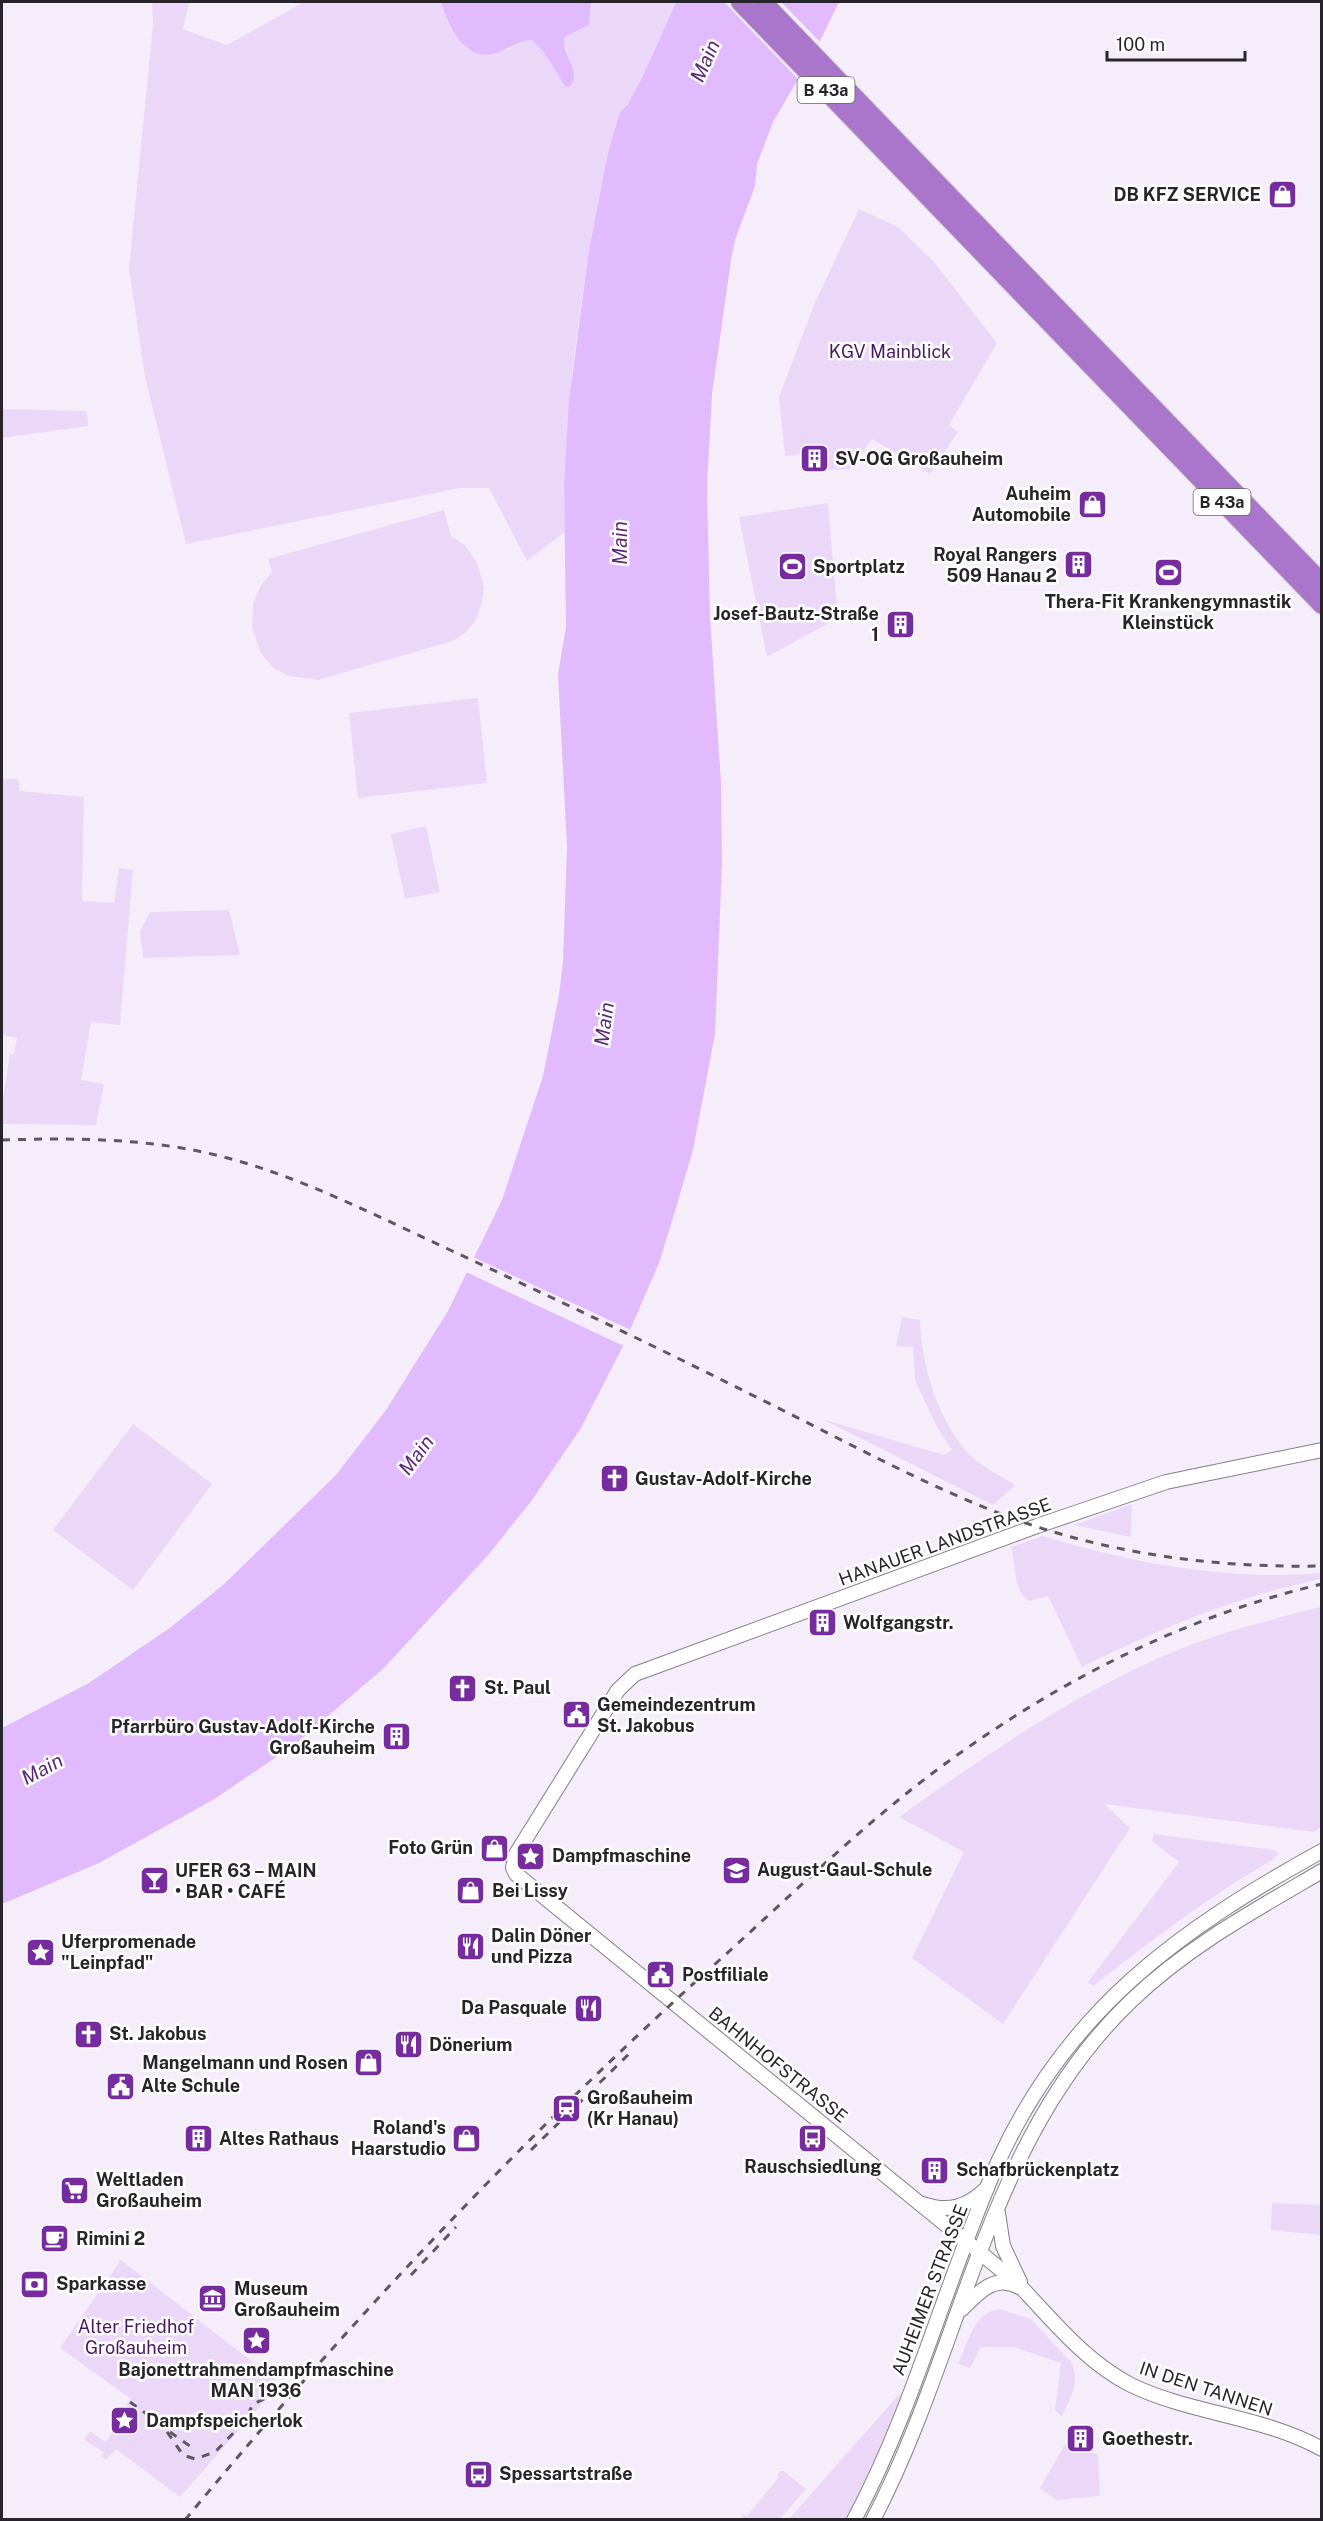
<svg xmlns="http://www.w3.org/2000/svg" width="1323" height="2521" viewBox="0 0 1323 2521" font-family="'Public Sans',sans-serif">
  <style>
    .green { fill: #ebd8f9 }
    .water { fill: #e2bafe }
    .pier { fill: #f5eefa }
    .lines { fill: none; stroke-linecap: round; stroke-linejoin: round }
    .secondary-casing { stroke: #847e88; stroke-width: 16 }
    .highway-casing { stroke: #cfcfd0; stroke-width: 20 }
    .secondary { stroke: #fff; stroke-width: 14 }
    .highway { stroke: #aa76cc; stroke-width: 18 }
    .rail { stroke: #5c585e; stroke-width: 3; stroke-dasharray: 8 8; stroke-linecap: butt }
    .labels { text-anchor: middle; stroke-width: 5; stroke-linejoin: round; paint-order: stroke }
    .shield { fill: #fff; stroke: #686669; stroke-width: 1.5 }
    .shield-label { font-size: 16px; font-weight: bold; fill: #272529 }
    .poi-label { font-size: 18px; font-weight: bold; fill: #272529; stroke: #fff; text-anchor: start }
    .park-label { font-size: 18px; fill: #4a1765; stroke: #fff }
    .street-label { font-size: 18px; fill: #272529; stroke: #fff }
    .water-label { font-size: 20px; font-style: italic; fill: #5b2a78; stroke: #fff }
  </style>
  <rect width="100%" height="100%" fill="#f5eefa"/>
  <g class="green">
    <path d="M152,2H189L183,29L227,45L304,2H441C448,26 463,60 496,53C509,51 519,42 532,40C549,51 555,72 572,83L574,74L564,42L565,37L589,25L591,2H676L642,78L628,104L620,112L608,152L589,250L573,363L564,483L565,532L527,561L489,488H460L186,544L145,377L129,268L153,24Z"/>
    <path d="M859,209L898,227L934,262L997,343L949,425L958,432L930,474L872,439L850,469L807,471L805,454L785,456L779,397L814,305Z"/>
    <path d="M2,409L87,411L88,426L2,438Z"/>
    <path d="M828,503L838,618L767,657L739,517Z"/>
    <path d="M444,510L451,536L465,545L477,563L484,587L482,602L476,620L465,633L453,641L318,680L289,676L274,668L261,654L252,628L253,604L261,585L272,572L268,559Z"/>
    <path d="M478,698L487,783L358,798L349,713Z"/>
    <path d="M2,779H18L20,791L84,797L82,901L114,903L119,868L133,870L120,1025L91,1022L81,1080L104,1084L96,1125L2,1124V1104L10,1054H14L17,1038L2,1035Z"/>
    <path d="M426,826L440,892L405,899L391,834Z"/>
    <path d="M229,910L240,955L143,958L140,931L150,912Z"/>
    <path d="M902,1317L920,1320C921,1365 939,1425 972,1457C984,1468 1001,1476 1015,1485L993,1505L822,1419L944,1455L952,1450L937,1427L915,1380L913,1347L896,1346Z"/>
    <path d="M133,1424L212,1484L133,1590L53,1530Z"/>
    <path d="M1132,1504L1131,1537L1074,1525Z"/>
    <path d="M1043,1536C1132,1563 1228,1581 1321,1573V1579C1238,1596 1158,1629 1082,1667L1048,1596L1029,1601C1013,1590 1016,1564 1011,1547Z"/>
    <path d="M1321,1607V1827L1314,1832L1104,1804L1130,1828L1003,2024L912,1958L964,1852L899,1817C980,1759 1061,1703 1152,1661C1206,1636 1264,1621 1321,1607Z"/>
    <path d="M1154,1834L1274,1850L1279,1853L1272,1860C1208,1897 1151,1941 1093,1986L1088,1982L1179,1862L1152,1841Z"/>
    <path d="M1272,2203L1321,2205V2235L1271,2230Z"/>
    <path d="M121,2260L276,2380L277,2387L180,2497L116,2449L106,2460L101,2456L104,2452L84,2440L90,2431L106,2442L126,2412L123,2410L131,2399L60,2348Z"/>
    <path d="M999,2309L1031,2319L1071,2362C1081,2382 1070,2398 1062,2417L1055,2410L1061,2363L1014,2347H981L970,2368L958,2364C968,2343 973,2313 999,2309Z"/>
    <path d="M903,2390L878,2455L848,2519L788,2520Z"/>
    <path d="M1067,2441L1082,2451L1098,2454L1100,2496L1056,2500L1040,2488Z"/>
    <path d="M780,2471H784L806,2489L780,2519H742L743,2514L747,2516L779,2477L777,2475Z"/>
  </g>
  <g class="water">
    <path d="M441,2H591L589,25L565,37C560,54 584,73 569,87L565,86L543,51L532,40C519,41 509,49 497,53C464,63 448,25 441,2Z"/>
    <path d="M676,2H839L818,45L773,122L757,164L755,186L735,240L731,260L712,394L707,486L710,617L721,783L722,863L715,1034L693,1150L675,1211L659,1263L624,1344L581,1428L532,1500L489,1554L384,1668L294,1745L213,1800L99,1863L2,1904V1728L89,1683L171,1627L223,1585L336,1475L386,1410L448,1311L502,1200L543,1076L559,995L563,962L567,847L558,674L566,627L564,483L569,401L589,250L608,152L620,112L628,104L642,78Z"/>
  </g>
  <g class="pier">
    <path d="M724,2H781L822,44L799,80Z"/>
    <path d="M473,1257L633,1331L626,1347L466,1272Z"/>
  </g>
  <g class="lines">
    <defs>
      <g id="secondary">
        <path d="M1322,1450L1166,1482L1037,1526L635,1674L618,1690L516,1854L513,1868L516,1874L1016,2282C1052,2319 1084,2361 1131,2385C1191,2414 1263,2416 1322,2449"/>
        <path d="M923,2204C949,2213 967,2207 987,2188"/>
        <path d="M998,2213L1003,2246L1020,2282"/>
        <path d="M962,2309C978,2293 995,2273 1019,2287"/>
        <path d="M854,2520C915,2406 946,2279 998,2162C1067,2010 1180,1929 1322,1851"/>
        <path d="M873,2520C963,2348 986,2139 1131,2001C1187,1947 1255,1910 1322,1871"/>
      </g>
      <g id="highway">
        <path d="M740,2L1322,605"/>
        <path d="M763,2L1322,583"/>
      </g>
    </defs>
    <use href="#secondary" class="secondary-casing"/>
    <use href="#highway" class="highway-casing"/>
    <use href="#secondary" class="secondary"/>
    <use href="#highway" class="highway"/>
    <g class="rail">
      <path d="M2,1140C68,1138 133,1138 198,1151C286,1169 368,1212 448,1249C551,1297 653,1345 754,1396C838,1437 921,1484 1009,1517C1108,1554 1216,1568 1322,1566"/>
      <path d="M531,2150L632,2051"/>
      <path d="M411,2275L456,2227"/>
      <path d="M130,2402L163,2426L183,2455L195,2459L215,2452L245,2421L253,2404L264,2399L275,2387"/>
      <path d="M121,2427L128,2416"/>
      <path d="M170,2432L194,2449"/>
      <path d="M185,2520C351,2319 530,2130 724,1956C801,1886 877,1811 963,1751C1070,1675 1193,1614 1322,1584"/>
    </g>
  </g>
  <defs>
    <symbol id="shop-square" viewBox="-11 -11 22 22"><rect x="-9" y="-9" width="18" height="18" rx="4" fill="#762b9e" stroke="#fff"/><path d="M-5-2.5h2.3a2.7 3.5 0 0 1 5.4 0H5L5.5 6h-11ZM-1.5-2.5h3a1.5 2.3 0 0 0-3 0Z" fill="#fff"/></symbol>
    <symbol id="building-square" viewBox="-11 -11 22 22"><rect x="-9" y="-9" width="18" height="18" rx="4" fill="#762b9e" stroke="#fff"/><path d="M-4-6H4V6H1V3H-1V6H-4ZM-2.5-4.3h1.7v1.8h-1.7ZM.8-4.3h1.7v1.8H.8ZM-2.5-1h1.7V.8h-1.7ZM.8-1h1.7V.8H.8Z" fill="#fff"/></symbol>
    <symbol id="stadium-square" viewBox="-11 -11 22 22"><rect x="-9" y="-9" width="18" height="18" rx="4" fill="#762b9e" stroke="#fff"/><path d="M0-5a6.5 5 0 1 0 0 10a6.5 5 0 1 0 0-10ZM-3.5-1.8h7v3.6h-7Z" fill="#fff"/></symbol>
    <symbol id="church-square" viewBox="-11 -11 22 22"><rect x="-9" y="-9" width="18" height="18" rx="4" fill="#762b9e" stroke="#fff"/><path d="M-1.2-6h2.4v3.5h3.3v2.4h-3.3V6h-2.4V-.1h-3.3v-2.4h3.3Z" fill="#fff"/></symbol>
    <symbol id="civic-square" viewBox="-11 -11 22 22"><rect x="-9" y="-9" width="18" height="18" rx="4" fill="#762b9e" stroke="#fff"/><path d="M-.6-6.5H3V-4.5H.6V-3L4-1V1h2V6H-6V1h2V-1L-.6-3ZM-1.2 2.5V6h2.4V2.5Z" fill="#fff"/></symbol>
    <symbol id="sight-square" viewBox="-11 -11 22 22"><rect x="-9" y="-9" width="18" height="18" rx="4" fill="#762b9e" stroke="#fff"/><path d="M0-6L1.8-2.2L6-1.7L2.9 1.2L3.7 5.4L0 3.3L-3.7 5.4L-2.9 1.2L-6-1.7L-1.8-2.2Z" fill="#fff"/></symbol>
    <symbol id="school-square" viewBox="-11 -11 22 22"><rect x="-9" y="-9" width="18" height="18" rx="4" fill="#762b9e" stroke="#fff"/><path d="M0-5L7-2L0 1L-7-2ZM-4 1L0 2.5L4 1V4Q0 6-4 4Z" fill="#fff"/></symbol>
    <symbol id="bar-square" viewBox="-11 -11 22 22"><rect x="-9" y="-9" width="18" height="18" rx="4" fill="#762b9e" stroke="#fff"/><path d="M-6-5H6L.8 .8V4.5H3.5V6h-7V4.5H-.8V.8Z" fill="#fff"/></symbol>
    <symbol id="restaurant-square" viewBox="-11 -11 22 22"><rect x="-9" y="-9" width="18" height="18" rx="4" fill="#762b9e" stroke="#fff"/><path d="M-5-6h1v4h1v-4h1v4h1v-4h1v5L-1.5 .5V6h-2V.5L-5-1ZM5-6V6H3V1.5H1.5Q1.5-4 5-6Z" fill="#fff"/></symbol>
    <symbol id="station-square" viewBox="-11 -11 22 22"><rect x="-9" y="-9" width="18" height="18" rx="4" fill="#762b9e" stroke="#fff"/><path d="M-3-6H3Q5-6 5-4V2Q5 4 3 4L4.5 6H3L1.5 4h-3L-3 6H-4.5L-3 4Q-5 4-5 2V-4Q-5-6-3-6ZM-3.5-4v3h7v-3ZM-3.5 1v1.5H-2V1ZM2 1v1.5H3.5V1Z" fill="#fff"/></symbol>
    <symbol id="bus-square" viewBox="-11 -11 22 22"><rect x="-9" y="-9" width="18" height="18" rx="4" fill="#762b9e" stroke="#fff"/><path d="M-5-6H5V4H4V6H2V4H-2V6H-4V4H-5ZM-3.5-4V0h7V-4ZM-3.5 1.2v1.5H-2V1.2ZM2 1.2v1.5H3.5V1.2Z" fill="#fff"/></symbol>
    <symbol id="supermarket-square" viewBox="-11 -11 22 22"><rect x="-9" y="-9" width="18" height="18" rx="4" fill="#762b9e" stroke="#fff"/><path d="M-6-5.5h2.5l.6 2H6L4.5 2H-2.5L-4.4-4H-6ZM-1.5 3.2a1.3 1.3 0 1 0 .1 0ZM3 3.2a1.3 1.3 0 1 0 .1 0Z" fill="#fff"/></symbol>
    <symbol id="cafe-square" viewBox="-11 -11 22 22"><rect x="-9" y="-9" width="18" height="18" rx="4" fill="#762b9e" stroke="#fff"/><path d="M-5.5-4.5H6V0H3Q3 3.5 0 3.5H-2.5Q-5.5 3.5-5.5 0ZM3-3.2v2h1.7v-2ZM-6 4.5H4V6H-6Z" fill="#fff"/></symbol>
    <symbol id="bank-square" viewBox="-11 -11 22 22"><rect x="-9" y="-9" width="18" height="18" rx="4" fill="#762b9e" stroke="#fff"/><path d="M-6-4H6V4H-6ZM0-2.3a2.3 2.3 0 1 0 0 4.6a2.3 2.3 0 1 0 0-4.6Z" fill="#fff"/></symbol>
    <symbol id="museum-square" viewBox="-11 -11 22 22"><rect x="-9" y="-9" width="18" height="18" rx="4" fill="#762b9e" stroke="#fff"/><path d="M0-6L6-3V-2H-6V-3ZM-5-1h2V3h-2ZM-1-1h2V3h-2ZM3-1h2V3H3ZM-6 4H6V6H-6Z" fill="#fff"/></symbol>
  </defs>
  <g fill-rule="evenodd">
    <use href="#shop-square" x="1266" y="178" width="33" height="33"/>
    <use href="#building-square" x="798" y="442" width="33" height="33"/>
    <use href="#shop-square" x="1076" y="488" width="33" height="33"/>
    <use href="#building-square" x="1062" y="548" width="33" height="33"/>
    <use href="#stadium-square" x="776" y="550" width="33" height="33"/>
    <use href="#stadium-square" x="1152" y="556" width="33" height="33"/>
    <use href="#building-square" x="884" y="608" width="33" height="33"/>
    <use href="#church-square" x="598" y="1462" width="33" height="33"/>
    <use href="#building-square" x="806" y="1606" width="33" height="33"/>
    <use href="#church-square" x="446" y="1672" width="33" height="33"/>
    <use href="#civic-square" x="560" y="1698" width="33" height="33"/>
    <use href="#building-square" x="380" y="1720" width="33" height="33"/>
    <use href="#shop-square" x="478" y="1832" width="33" height="33"/>
    <use href="#sight-square" x="514" y="1840" width="33" height="33"/>
    <use href="#school-square" x="720" y="1854" width="33" height="33"/>
    <use href="#bar-square" x="138" y="1864" width="33" height="33"/>
    <use href="#shop-square" x="454" y="1874" width="33" height="33"/>
    <use href="#restaurant-square" x="454" y="1930" width="33" height="33"/>
    <use href="#sight-square" x="24" y="1936" width="33" height="33"/>
    <use href="#civic-square" x="644" y="1958" width="33" height="33"/>
    <use href="#restaurant-square" x="572" y="1992" width="33" height="33"/>
    <use href="#church-square" x="72" y="2018" width="33" height="33"/>
    <use href="#restaurant-square" x="392" y="2028" width="33" height="33"/>
    <use href="#shop-square" x="352" y="2046" width="33" height="33"/>
    <use href="#civic-square" x="104" y="2070" width="33" height="33"/>
    <use href="#station-square" x="550" y="2092" width="33" height="33"/>
    <use href="#shop-square" x="450" y="2122" width="33" height="33"/>
    <use href="#bus-square" x="796" y="2122" width="33" height="33"/>
    <use href="#building-square" x="182" y="2122" width="33" height="33"/>
    <use href="#building-square" x="918" y="2154" width="33" height="33"/>
    <use href="#supermarket-square" x="58" y="2174" width="33" height="33"/>
    <use href="#cafe-square" x="38" y="2222" width="33" height="33"/>
    <use href="#bank-square" x="18" y="2268" width="33" height="33"/>
    <use href="#museum-square" x="196" y="2282" width="33" height="33"/>
    <use href="#sight-square" x="240" y="2324" width="33" height="33"/>
    <use href="#sight-square" x="108" y="2404" width="33" height="33"/>
    <use href="#building-square" x="1064" y="2422" width="33" height="33"/>
    <use href="#bus-square" x="462" y="2458" width="33" height="33"/>
  </g>
  <g class="labels">
    <g class="shield">
      <rect x="797.5" y="77" width="57" height="26" rx="4.5"/>
      <rect x="1193.5" y="489" width="57" height="26" rx="4.5"/>
    </g>
    <g class="shield-label">
      <text x="826" y="96">B 43a</text>
      <text x="1222" y="508">B 43a</text>
    </g>
    <g class="poi-label">
      <text x="1261" y="201" text-anchor="end">DB KFZ SERVICE</text>
      <text x="835" y="465">SV-OG Großauheim</text>
      <text x="1071" y="500" text-anchor="end">Auheim<tspan x="1071" dy="21">Automobile</tspan></text>
      <text x="1057" y="561" text-anchor="end">Royal Rangers<tspan x="1057" dy="21">509 Hanau 2</tspan></text>
      <text x="813" y="573">Sportplatz</text>
      <text x="1168" y="608" text-anchor="middle">Thera-Fit Krankengymnastik<tspan x="1168" dy="21">Kleinstück</tspan></text>
      <text x="879" y="620" text-anchor="end">Josef-Bautz-Straße<tspan x="879" dy="21">1</tspan></text>
      <text x="635" y="1485">Gustav-Adolf-Kirche</text>
      <text x="843" y="1629">Wolfgangstr.</text>
      <text x="484" y="1694">St. Paul</text>
      <text x="597" y="1711">Gemeindezentrum<tspan x="597" dy="21">St. Jakobus</tspan></text>
      <text x="375" y="1733" text-anchor="end">Pfarrbüro Gustav-Adolf-Kirche<tspan x="375" dy="21">Großauheim</tspan></text>
      <text x="473" y="1854" text-anchor="end">Foto Grün</text>
      <text x="552" y="1862">Dampfmaschine</text>
      <text x="757" y="1876">August-Gaul-Schule</text>
      <text x="175" y="1877">UFER 63 – MAIN<tspan x="175" dy="21">• BAR • CAFÉ</tspan></text>
      <text x="492" y="1897">Bei Lissy</text>
      <text x="491" y="1942">Dalin Döner<tspan x="491" dy="21">und Pizza</tspan></text>
      <text x="61" y="1948">Uferpromenade<tspan x="61" dy="21">"Leinpfad"</tspan></text>
      <text x="682" y="1981">Postfiliale</text>
      <text x="567" y="2014" text-anchor="end">Da Pasquale</text>
      <text x="109" y="2040">St. Jakobus</text>
      <text x="429" y="2051">Dönerium</text>
      <text x="348" y="2069" text-anchor="end">Mangelmann und Rosen</text>
      <text x="141" y="2092">Alte Schule</text>
      <text x="587" y="2104">Großauheim<tspan x="587" dy="21">(Kr Hanau)</tspan></text>
      <text x="446" y="2134" text-anchor="end">Roland's<tspan x="446" dy="21">Haarstudio</tspan></text>
      <text x="219" y="2145">Altes Rathaus</text>
      <text x="813" y="2173" text-anchor="middle">Rauschsiedlung</text>
      <text x="956" y="2176">Schafbrückenplatz</text>
      <text x="96" y="2186">Weltladen<tspan x="96" dy="21">Großauheim</tspan></text>
      <text x="76" y="2245">Rimini 2</text>
      <text x="56" y="2290">Sparkasse</text>
      <text x="234" y="2295">Museum<tspan x="234" dy="21">Großauheim</tspan></text>
      <text x="256" y="2376" text-anchor="middle">Bajonettrahmendampfmaschine<tspan x="256" dy="21">MAN 1936</tspan></text>
      <text x="146" y="2427">Dampfspeicherlok</text>
      <text x="1102" y="2445">Goethestr.</text>
      <text x="499" y="2480">Spessartstraße</text>
    </g>
    <g class="park-label">
      <text x="890" y="358">KGV Mainblick</text>
      <text x="136" y="2333">Alter Friedhof<tspan x="136" dy="21">Großauheim</tspan></text>
    </g>
    <g class="street-label">
      <text transform="translate(945 1542) rotate(-20)" y="6">HANAUER LANDSTRASSE</text>
      <text transform="translate(778 2065) rotate(39)" y="6">BAHNHOFSTRASSE</text>
      <text transform="translate(930 2290) rotate(-69)" y="6">AUHEIMER STRASSE</text>
      <text transform="translate(1206 2389) rotate(18)" y="6">IN DEN TANNEN</text>
    </g>
    <g class="water-label">
      <text transform="translate(705 61) rotate(-66)" y="7">Main</text>
      <text transform="translate(620 543) rotate(-90)" y="7">Main</text>
      <text transform="translate(604 1024) rotate(-82)" y="7">Main</text>
      <text transform="translate(416 1455) rotate(-53)" y="7">Main</text>
      <text transform="translate(42 1769) rotate(-28)" y="7">Main</text>
    </g>
  </g>
  <rect width="1323" height="2521" fill="none" stroke="#272529" stroke-width="6"/>
  <path d="M1107 51v9h138v-9" fill="none" stroke="#272529" stroke-width="3"/>
  <text x="1116" y="51" font-size="18" fill="#272529" stroke="#ffffff" stroke-width="4.5" paint-order="stroke">100 m</text>
</svg>
